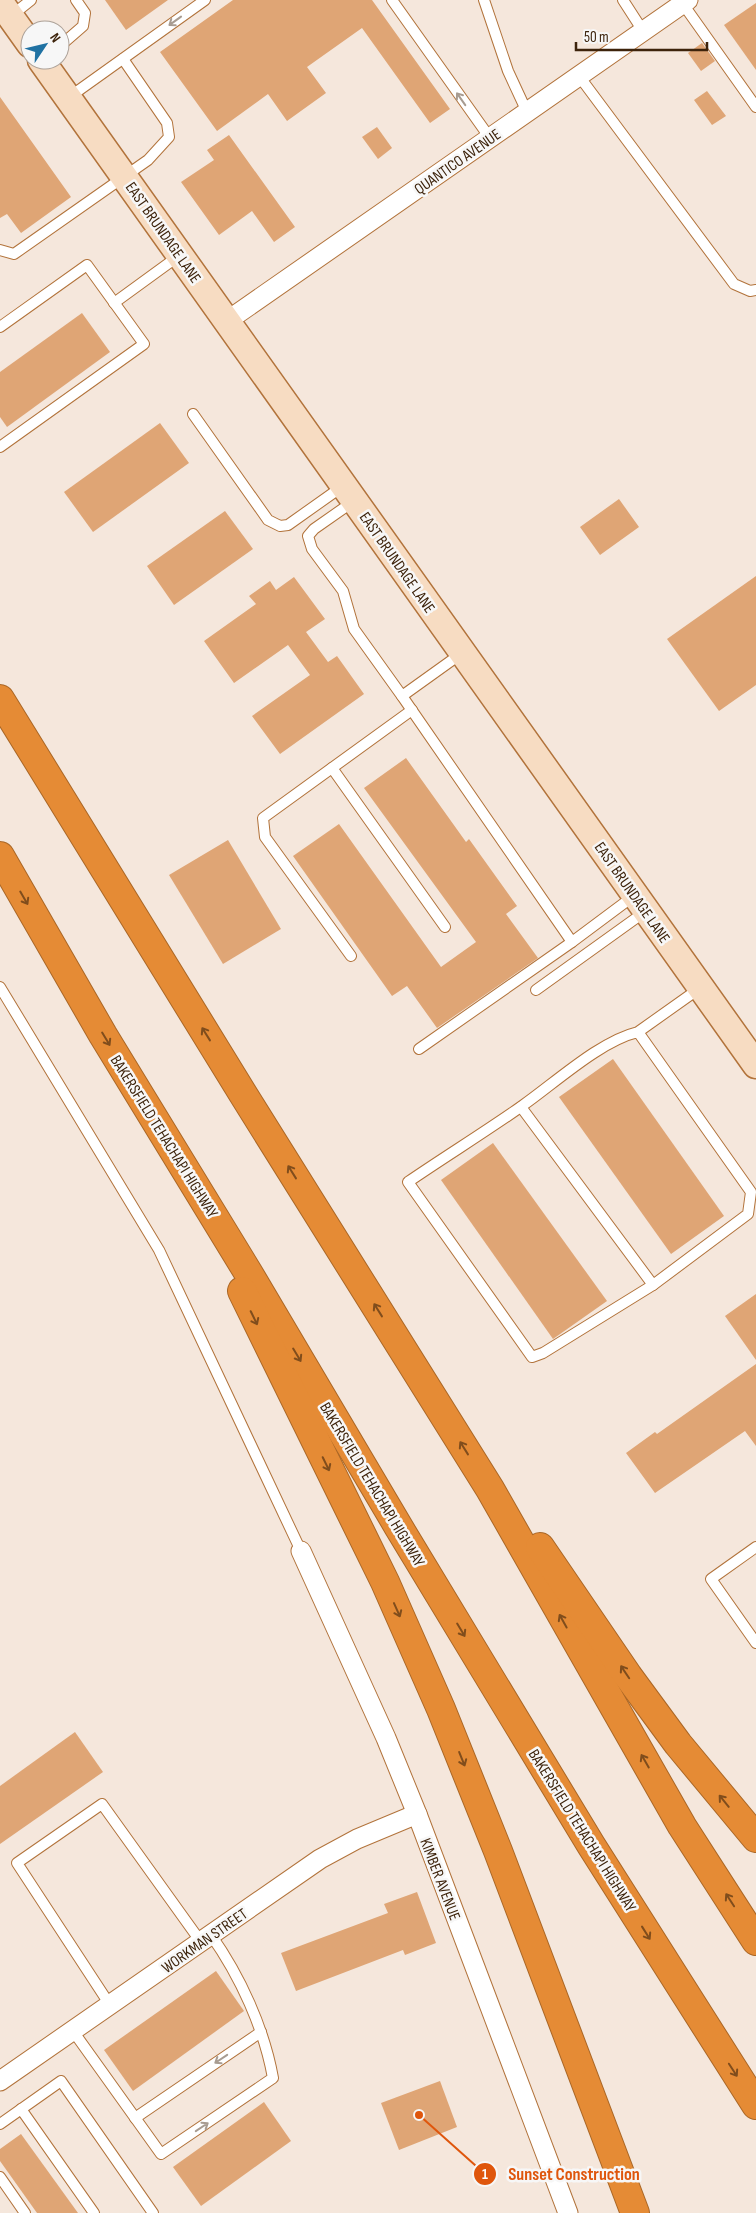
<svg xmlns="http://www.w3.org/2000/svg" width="756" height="2213" viewBox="0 0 756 2213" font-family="'Sofia Sans Condensed',sans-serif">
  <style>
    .building { fill: #dfa575 }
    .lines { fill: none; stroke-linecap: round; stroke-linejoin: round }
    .lane-casing { stroke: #b2733b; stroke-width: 12 }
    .street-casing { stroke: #b2733b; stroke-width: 21 }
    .secondary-casing { stroke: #b2733b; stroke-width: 29 }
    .highway-casing { stroke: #aa6726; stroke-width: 30 }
    .lane { stroke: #fff; stroke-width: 10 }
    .street { stroke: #fff; stroke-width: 19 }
    .secondary { stroke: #f7dcc2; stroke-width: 26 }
    .highway { stroke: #e58b35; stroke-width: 28 }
    .oneway { stroke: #a89c91 }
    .oneway2 { stroke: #804d1c }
    .labels { text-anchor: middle; stroke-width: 5; stroke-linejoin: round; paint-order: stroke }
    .street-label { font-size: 16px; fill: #3d230b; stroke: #f7f7f7 }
    .leader { fill: none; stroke: #df560c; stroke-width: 2 }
    .callout-dot { fill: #df560c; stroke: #f7f7f7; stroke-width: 2 }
    .mark-label { font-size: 15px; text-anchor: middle; font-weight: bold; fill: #fff }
    .callout-label { font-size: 18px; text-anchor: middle; font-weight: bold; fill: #df560c; stroke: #f7f7f7; stroke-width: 5; stroke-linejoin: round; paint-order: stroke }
  </style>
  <rect width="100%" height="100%" fill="#f5e7dc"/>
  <g class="building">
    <path d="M105,0H168L126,30Z"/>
    <path d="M233,0H372L450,109L430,123L362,28L307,67L326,93L287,121L268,94L217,131L160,52Z"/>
    <path d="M756,3V70L724,25Z"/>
    <path d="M702,43L715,61L701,71L688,53Z"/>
    <path d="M707,91L726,116L712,125L694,100Z"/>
    <path d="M0,97L71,197L21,233L7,214L0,218Z"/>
    <path d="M377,127L392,148L378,159L362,137Z"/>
    <path d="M229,135L295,227L274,242L252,211L219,235L181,182L214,160L207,150Z"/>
    <path d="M82,313L110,352L7,427L0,417V372Z"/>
    <path d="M160,423L189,463L93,532L64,492Z"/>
    <path d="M619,499L639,527L600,555L580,527Z"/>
    <path d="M225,511L253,549L174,605L147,566Z"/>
    <path d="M756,576V685L719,711L667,639Z"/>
    <path d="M294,577L325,619L306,632L328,662L337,656L364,694L280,754L252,716L310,675L288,645L234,683L204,641L256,604L249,596L270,581L276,590Z"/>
    <path d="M406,758L466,842L469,839L517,906L506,914L538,958L437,1028L407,986L392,996L293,856L339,824L441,967L476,942L364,788Z"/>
    <path d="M228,840L281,929L223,964L169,875Z"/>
    <path d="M613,1059L724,1216L671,1254L559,1097Z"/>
    <path d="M493,1143L607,1301L553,1339L441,1180Z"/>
    <path d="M756,1294V1360L725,1316Z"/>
    <path d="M756,1364V1446L745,1431L655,1493L626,1453L655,1432L657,1434Z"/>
    <path d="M75,1732L103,1772L0,1844V1786Z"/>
    <path d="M417,1892L436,1943L405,1955L403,1950L296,1991L281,1953L388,1913L384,1904Z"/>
    <path d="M216,1971L244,2011L133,2091L104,2050Z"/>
    <path d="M440,2081L457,2127L399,2150L381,2103Z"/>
    <path d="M264,2102L291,2141L201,2206L173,2167Z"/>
    <path d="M21,2134L78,2213H37L0,2161V2149Z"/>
  </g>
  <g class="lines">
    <defs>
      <g id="lane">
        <path d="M392,0L490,138"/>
        <path d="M484,0L508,71L527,112"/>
        <path d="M623,0L643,31"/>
        <path d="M683,4L756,107"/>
        <path d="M11,16L31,0"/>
        <path d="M60,46L83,26L85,13L76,0"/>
        <path d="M579,76L734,284L750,291L756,290"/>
        <path d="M68,98L205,0"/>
        <path d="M0,250L14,254L148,160L169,137L167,123L123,59"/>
        <path d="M114,303L180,255"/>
        <path d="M0,327L87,265L144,344L0,447"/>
        <path d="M193,414L268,520L280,526L288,525L343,486"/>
        <path d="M354,501L314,529L308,536L312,549L343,591L354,629L402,696L462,653"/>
        <path d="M402,696L572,942L635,895"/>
        <path d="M332,768L445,927"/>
        <path d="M351,956L265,837L263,818L412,710"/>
        <path d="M0,987L159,1250L301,1551"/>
        <path d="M536,990L646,911"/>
        <path d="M638,1032L751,1192L748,1214L653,1285L543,1353L532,1357L408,1182C446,1156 485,1132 522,1106C555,1083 600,1041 638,1032L700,988"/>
        <path d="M419,1049L572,942"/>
        <path d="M521,1107L653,1285"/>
        <path d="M756,1547L711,1579L756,1643"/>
        <path d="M110,2005L17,1863L102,1804L201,1942"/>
        <path d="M73,2031L161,2154L273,2078C264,2028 240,1976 211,1935"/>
        <path d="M21,2109L94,2213"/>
        <path d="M135,2118L261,2032"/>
        <path d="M0,2124L61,2081L153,2213"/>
        <path d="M0,2177L25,2213"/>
      </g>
      <g id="street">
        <path d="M227,321L688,0"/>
        <path d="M301,1551L386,1738L417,1814L568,2213"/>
        <path d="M0,2081L320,1859L357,1839L417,1814"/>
      </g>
      <g id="secondary">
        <path d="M0,2L30,44"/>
        <path d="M41,60L756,1065"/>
      </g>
      <g id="highway">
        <path d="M0,699L243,1094L490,1489L682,1826L756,1941"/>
        <path d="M0,856L103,1035L249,1274L398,1526L591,1845L756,2105"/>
        <path d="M242,1291L385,1582L441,1709L498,1851L635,2213"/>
        <path d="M540,1547L628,1676L678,1744L756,1838"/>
      </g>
    </defs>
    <use href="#lane" class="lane-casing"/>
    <use href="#street" class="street-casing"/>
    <use href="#secondary" class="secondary-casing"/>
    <use href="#highway" class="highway-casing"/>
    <use href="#lane" class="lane"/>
    <use href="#street" class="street"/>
    <use href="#secondary" class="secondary"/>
    <use href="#highway" class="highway"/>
  </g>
  <defs><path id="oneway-shaft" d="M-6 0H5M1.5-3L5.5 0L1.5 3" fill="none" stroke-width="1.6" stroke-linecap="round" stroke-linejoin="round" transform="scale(1.25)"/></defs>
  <g class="oneway">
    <use href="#oneway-shaft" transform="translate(175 21) rotate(144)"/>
    <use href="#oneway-shaft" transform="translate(461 99) rotate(-125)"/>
    <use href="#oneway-shaft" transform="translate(221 2059) rotate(146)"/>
    <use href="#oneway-shaft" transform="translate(202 2127) rotate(-34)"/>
  </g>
  <g class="oneway2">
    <use href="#oneway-shaft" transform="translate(24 898) rotate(60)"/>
    <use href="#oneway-shaft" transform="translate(206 1034) rotate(-122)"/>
    <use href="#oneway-shaft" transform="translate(106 1039) rotate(59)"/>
    <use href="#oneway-shaft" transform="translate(292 1172) rotate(-122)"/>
    <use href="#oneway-shaft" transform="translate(378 1310) rotate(-122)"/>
    <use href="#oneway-shaft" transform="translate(254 1318) rotate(64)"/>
    <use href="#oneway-shaft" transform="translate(297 1355) rotate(59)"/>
    <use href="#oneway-shaft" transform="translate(464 1448) rotate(-122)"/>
    <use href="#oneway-shaft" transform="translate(326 1464) rotate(64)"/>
    <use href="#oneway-shaft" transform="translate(397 1610) rotate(66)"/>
    <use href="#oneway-shaft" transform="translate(563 1621) rotate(-119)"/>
    <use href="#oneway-shaft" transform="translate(461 1630) rotate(59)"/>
    <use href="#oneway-shaft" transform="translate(625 1672) rotate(-124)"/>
    <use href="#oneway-shaft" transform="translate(462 1759) rotate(68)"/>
    <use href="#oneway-shaft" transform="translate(645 1761) rotate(-120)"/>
    <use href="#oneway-shaft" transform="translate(724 1801) rotate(-129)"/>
    <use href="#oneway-shaft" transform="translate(730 1900) rotate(-123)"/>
    <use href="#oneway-shaft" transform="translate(646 1933) rotate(58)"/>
    <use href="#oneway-shaft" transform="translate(733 2070) rotate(57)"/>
  </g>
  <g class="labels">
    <g class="street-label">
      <text transform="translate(457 161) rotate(-35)" y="6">QUANTICO AVENUE</text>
      <text transform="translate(164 232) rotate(55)" y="6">EAST BRUNDAGE LANE</text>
      <text transform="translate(398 562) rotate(55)" y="6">EAST BRUNDAGE LANE</text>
      <text transform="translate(633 892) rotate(55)" y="6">EAST BRUNDAGE LANE</text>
      <text transform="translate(165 1136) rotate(58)" y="6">BAKERSFIELD TEHACHAPI HIGHWAY</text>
      <text transform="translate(373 1484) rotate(59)" y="6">BAKERSFIELD TEHACHAPI HIGHWAY</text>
      <text transform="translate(583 1830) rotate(58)" y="6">BAKERSFIELD TEHACHAPI HIGHWAY</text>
      <text transform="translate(441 1879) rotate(69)" y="6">KIMBER AVENUE</text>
      <text transform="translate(204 1940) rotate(-35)" y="6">WORKMAN STREET</text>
    </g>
  </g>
  <path class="leader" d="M419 2115L485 2174"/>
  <g class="callout-dot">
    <circle cx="419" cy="2115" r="5"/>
    <circle cx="485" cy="2174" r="12"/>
  </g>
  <g class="mark-label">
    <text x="485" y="2179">1</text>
  </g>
  <g class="callout-label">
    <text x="574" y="2180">Sunset Construction</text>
  </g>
  <g transform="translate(45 45) rotate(55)"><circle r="24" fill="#f7f7f7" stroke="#ada299"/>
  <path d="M0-4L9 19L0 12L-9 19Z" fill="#2072a3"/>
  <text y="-8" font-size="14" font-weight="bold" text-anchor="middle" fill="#3d230b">N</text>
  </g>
  <path d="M576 42v8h131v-8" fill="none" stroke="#3d230b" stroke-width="2.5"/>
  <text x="584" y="42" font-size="15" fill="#3d230b" stroke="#f7f7f7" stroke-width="4" paint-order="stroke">50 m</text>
</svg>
